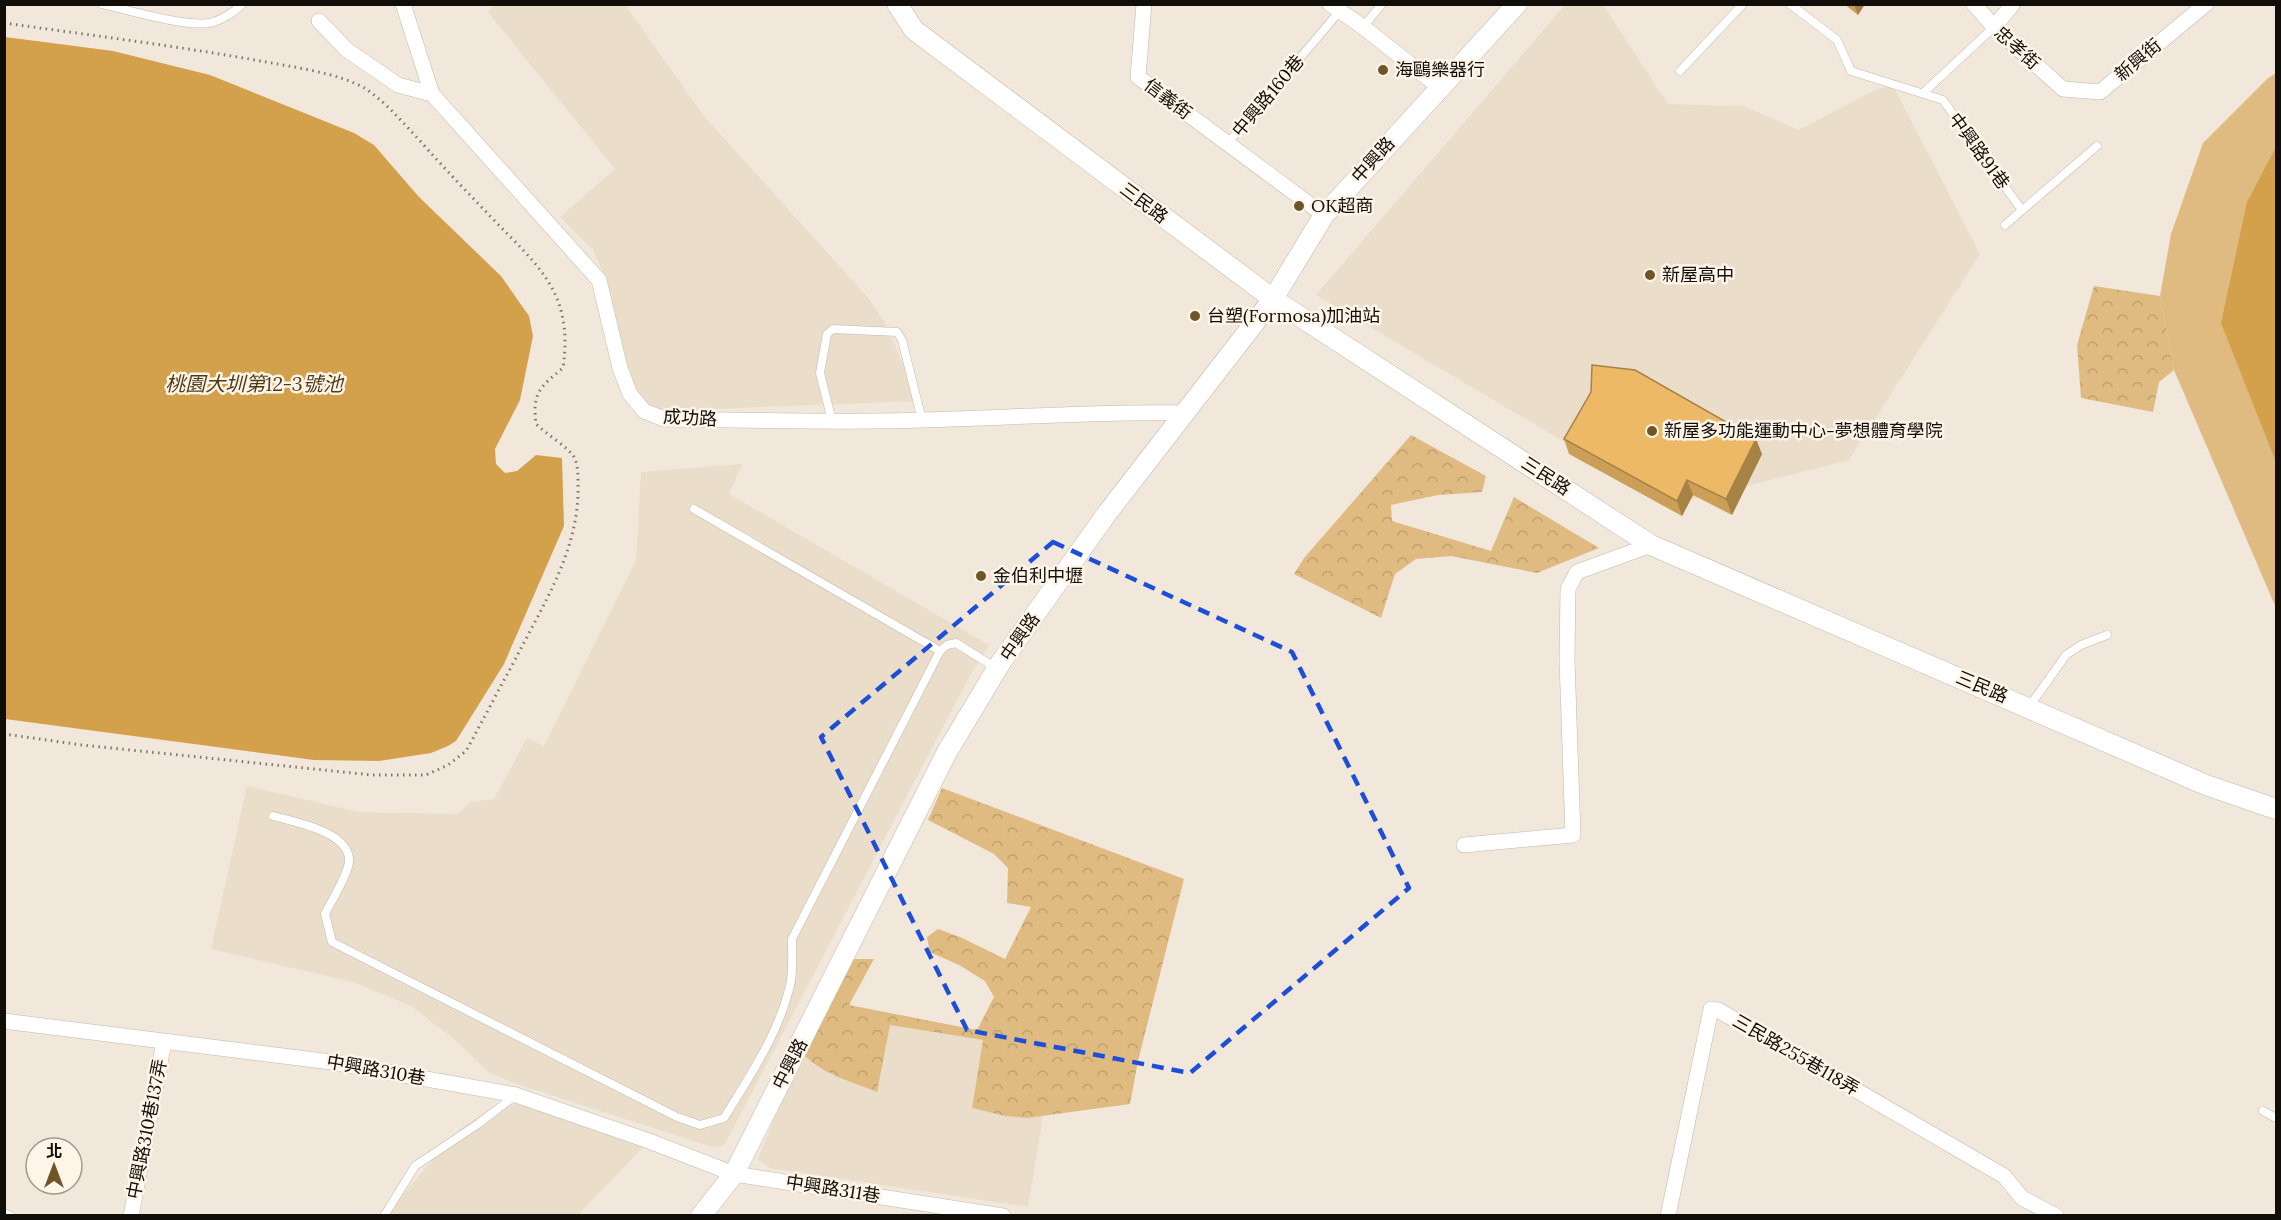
<svg xmlns="http://www.w3.org/2000/svg" width="2281" height="1220" viewBox="0 0 2281 1220" font-family="Lora,'Noto Sans TC',serif">
  <style>
    .built { fill: #eaddca }
    .forest { fill: url(#forest-crowns) }
    .park { fill: #e0bb81 }
    .water { fill: #d3a04c }
    .lines { fill: none; stroke-linecap: round; stroke-linejoin: round }
    .service-casing { stroke: #c0b8ab; stroke-width: 9 }
    .minor-casing { stroke: #c0b8ab; stroke-width: 16 }
    .tertiary-casing { stroke: #c0b8ab; stroke-width: 21 }
    .path { stroke: #7b756d; stroke-width: 3; stroke-dasharray: 1.5 4.5; stroke-linecap: butt }
    .service { stroke: #fff; stroke-width: 8 }
    .minor { stroke: #fff; stroke-width: 15 }
    .tertiary { stroke: #fff; stroke-width: 20 }
    .wall { fill: #cc9f58 }
    .shaded-wall { fill: #a68247 }
    .building { fill: #edb966; stroke: #a68247; stroke-width: 1.5 }
    .marked { fill: none; stroke: #1d4ed8; stroke-width: 4.5; stroke-dasharray: 12 8; stroke-linejoin: round }
    .poi-dot { fill: #705527; stroke: #fef5e8; stroke-width: 2 }
    .labels { text-anchor: middle; stroke-width: 5; stroke-linejoin: round; paint-order: stroke }
    .street-label { font-size: 18px; fill: #110e0a; stroke: #fef5e8 }
    .poi-label { font-size: 18px; fill: #110e0a; stroke: #fef5e8; text-anchor: start }
    .water-label { font-size: 20px; font-style: italic; fill: #503b17; stroke: #fef5e8 }
  </style>
  <defs>
    <pattern id="forest-crowns" width="20" height="18" patternUnits="userSpaceOnUse" patternTransform="scale(1.5)"><rect width="20" height="18" fill="#e0bb81"/><path d="M2 6a3 3 0 1 1 6 0M12 15a3 3 0 1 1 6 0" fill="none" stroke="#bfa06e"/></pattern>
  </defs>
  <rect width="100%" height="100%" fill="#f1e8db"/>
  <g class="built">
    <path d="M496,4L625,5L704,116L869,299L887,326L918,401L687,410L656,409L642,401L626,373L607,281L593,250L560,217L615,169L488,12Z"/>
    <path d="M1565,5H1603L1668,104L1743,106L1799,130L1871,92L1892,84L1980,254L1849,460L1671,505L1316,295Z"/>
    <path d="M742,464L729,494L989,645L968,679L725,1144L715,1148L520,1085L488,1072L453,1038L411,1006L353,982L211,949L247,786L359,812L457,814L471,802L494,799L527,738L544,746L636,561L641,472Z"/>
    <path d="M889,1025L983,1040L972,1108L1005,1116L1027,1118L1043,1116L1028,1207L770,1168L758,1159L801,1052Z"/>
    <path d="M517,1103L649,1141L578,1215L384,1216L460,1129L494,1106Z"/>
  </g>
  <g class="forest">
    <path d="M2094,286L2160,296L2174,370L2159,382L2153,412L2081,398L2077,345Z"/>
    <path d="M1411,435L1486,476L1482,492L1438,495L1391,505L1392,521L1491,551L1514,497L1599,548L1537,573L1451,556L1416,559L1395,574L1381,618L1294,574L1304,558Z"/>
    <path d="M942,788L1184,879L1138,1061L1130,1104L1027,1118L1005,1116L972,1108L983,1040L890,1025L877,1092C850,1081 821,1074 801,1052L854,959H874L849,1005L977,1030L994,997L985,981L959,965L930,952L927,937L938,929L960,937L1005,959L1031,907L1007,903L1008,868L994,854L928,820Z"/>
  </g>
  <path class="park" d="M2276,73V608L2174,370L2160,296L2171,234L2203,143L2267,79Z"/>
  <g class="water">
    <path d="M5,37L113,51L210,75L354,133L374,145L419,197L501,276L529,316L533,336L520,400L495,449L496,464L505,473L517,471L536,455L562,458L564,526L504,664L456,741L448,746L431,753L379,761L314,760L5,719Z"/>
    <path d="M2276,147V462L2221,323L2247,202Z"/>
  </g>
  <g class="lines">
    <defs>
      <g id="service">
        <path d="M102,4C128,10 185,27 209,23C220,21 235,12 242,4"/>
        <path d="M1790,4L1837,40L1851,71L1943,100L2021,209"/>
        <path d="M1363,27L1382,4"/>
        <path d="M1680,71L1743,4"/>
        <path d="M1923,93L1994,27"/>
        <path d="M1227,144L1339,12"/>
        <path d="M2005,225L2097,146"/>
        <path d="M832,421L820,373L827,334L833,329L897,332L902,340L922,420"/>
        <path d="M694,509L940,651"/>
        <path d="M2029,707L2066,655L2081,645L2107,635"/>
        <path d="M273,816C294,822 346,831 349,858C351,871 331,901 325,914L332,942L677,1117L700,1125L724,1118C751,1074 780,1032 791,981C793,967 792,952 792,939L940,651L947,645L956,643L996,668"/>
        <path d="M2263,1111L2276,1118"/>
        <path d="M4,1213L11,1216"/>
        <path d="M384,1216L415,1166L478,1124L516,1095"/>
      </g>
      <g id="minor">
        <path d="M403,4L432,94L599,280L620,368L630,394L644,411L664,419C750,420 837,423 923,420C1011,418 1099,411 1187,413"/>
        <path d="M1144,4L1138,77L1324,215"/>
        <path d="M1330,4L1363,27L1439,87"/>
        <path d="M1974,4L1994,27L2063,89L2100,92L2206,4"/>
        <path d="M319,21L347,50L398,85L432,94"/>
        <path d="M1994,27L2013,4"/>
        <path d="M1464,845L1573,835L1567,660L1568,589L1577,572L1651,545"/>
        <path d="M4,1021L331,1062L516,1095L649,1141L734,1174L1003,1216"/>
        <path d="M131,1216L164,1042"/>
        <path d="M1668,1216L1711,1009L1718,1010L2004,1176L2022,1198L2056,1216"/>
      </g>
      <g id="tertiary">
        <path d="M897,4L914,30L1273,299L1651,545L2206,785L2276,809"/>
        <path d="M701,1216L734,1174L947,752L1001,662L1108,512L1273,299L1324,215L1517,4"/>
      </g>
    </defs>
    <use href="#service" class="service-casing"/>
    <use href="#minor" class="minor-casing"/>
    <use href="#tertiary" class="tertiary-casing"/>
    <path class="path" d="M4,23C90,35 176,46 261,61C292,67 340,73 366,89C388,104 404,124 422,143C444,168 467,192 490,216C538,266 574,292 563,368C540,387 532,393 536,424C546,434 568,447 574,457C578,465 578,474 578,484C580,548 544,603 516,658C499,689 483,720 466,751L448,765L426,775H372L82,745L4,734"/>
    <use href="#service" class="service"/>
    <use href="#minor" class="minor"/>
    <use href="#tertiary" class="tertiary"/>
  </g>
  <g class="wall">
    <path d="M1844,4H1865L1858,15Z"/>
    <path d="M1564,439L1762,454L1732,515L1693,495L1682,516L1569,454Z"/>
  </g>
  <g class="shaded-wall">
    <path d="M1854,4H1865L1858,15Z"/>
    <path d="M1756,439L1762,454L1732,515L1726,499Z"/>
    <path d="M1687,480L1693,495L1682,516L1677,501Z"/>
  </g>
  <path class="building" d="M1592,365L1635,370L1756,439L1726,499L1687,480L1677,501L1564,439L1591,392Z"/>
  <path class="marked" d="M1053,542L1292,652L1409,888L1190,1073L967,1030L821,737Z"/>
  <g class="poi-dot">
    <circle cx="1383" cy="70" r="6"/>
    <circle cx="1299" cy="206" r="6"/>
    <circle cx="1650" cy="275" r="6"/>
    <circle cx="1195" cy="316" r="6"/>
    <circle cx="1652" cy="431" r="6"/>
    <circle cx="981" cy="576" r="6"/>
  </g>
  <g class="labels">
    <g class="street-label">
      <text transform="translate(2017 48) rotate(42)" y="6">忠孝街</text>
      <text transform="translate(2138 60) rotate(-40)" y="6">新興街</text>
      <text transform="translate(1268 96) rotate(-50)" y="6">中興路160巷</text>
      <text transform="translate(1168 99) rotate(37)" y="6">信義街</text>
      <text transform="translate(1979 151) rotate(54)" y="6">中興路91巷</text>
      <text transform="translate(1373 160) rotate(-48)" y="6">中興路</text>
      <text transform="translate(1144 203) rotate(37)" y="6">三民路</text>
      <text transform="translate(690 418) rotate(3)" y="6">成功路</text>
      <text transform="translate(1546 476) rotate(33)" y="6">三民路</text>
      <text transform="translate(1020 637) rotate(-55)" y="6">中興路</text>
      <text transform="translate(1982 687) rotate(23)" y="6">三民路</text>
      <text transform="translate(1796 1055) rotate(30)" y="6">三民路255巷118弄</text>
      <text transform="translate(790 1064) rotate(-63)" y="6">中興路</text>
      <text transform="translate(376 1070) rotate(10)" y="6">中興路310巷</text>
      <text transform="translate(147 1129) rotate(-79)" y="6">中興路310巷137弄</text>
      <text transform="translate(833 1189) rotate(9)" y="6">中興路311巷</text>
    </g>
    <g class="poi-label">
      <text x="1395" y="76">海鷗樂器行</text>
      <text x="1311" y="212">OK超商</text>
      <text x="1662" y="281">新屋高中</text>
      <text x="1207" y="322">台塑(Formosa)加油站</text>
      <text x="1664" y="437">新屋多功能運動中心-夢想體育學院</text>
      <text x="993" y="582">金伯利中壢</text>
    </g>
    <g class="water-label">
      <text x="254" y="391">桃園大圳第12-3號池</text>
    </g>
  </g>
  <rect width="2281" height="1220" fill="none" stroke="#110e0a" stroke-width="12"/>
  <g transform="translate(54 1166)"><circle r="28" fill="#fef5e8" stroke="#9f998f" stroke-width="1.5"/>
  <path d="M0-4.5L10 22L0 15L-10 22Z" fill="#705527"/>
  <text y="-9" font-size="16" font-weight="bold" text-anchor="middle" fill="#110e0a">北</text>
  </g>
</svg>
